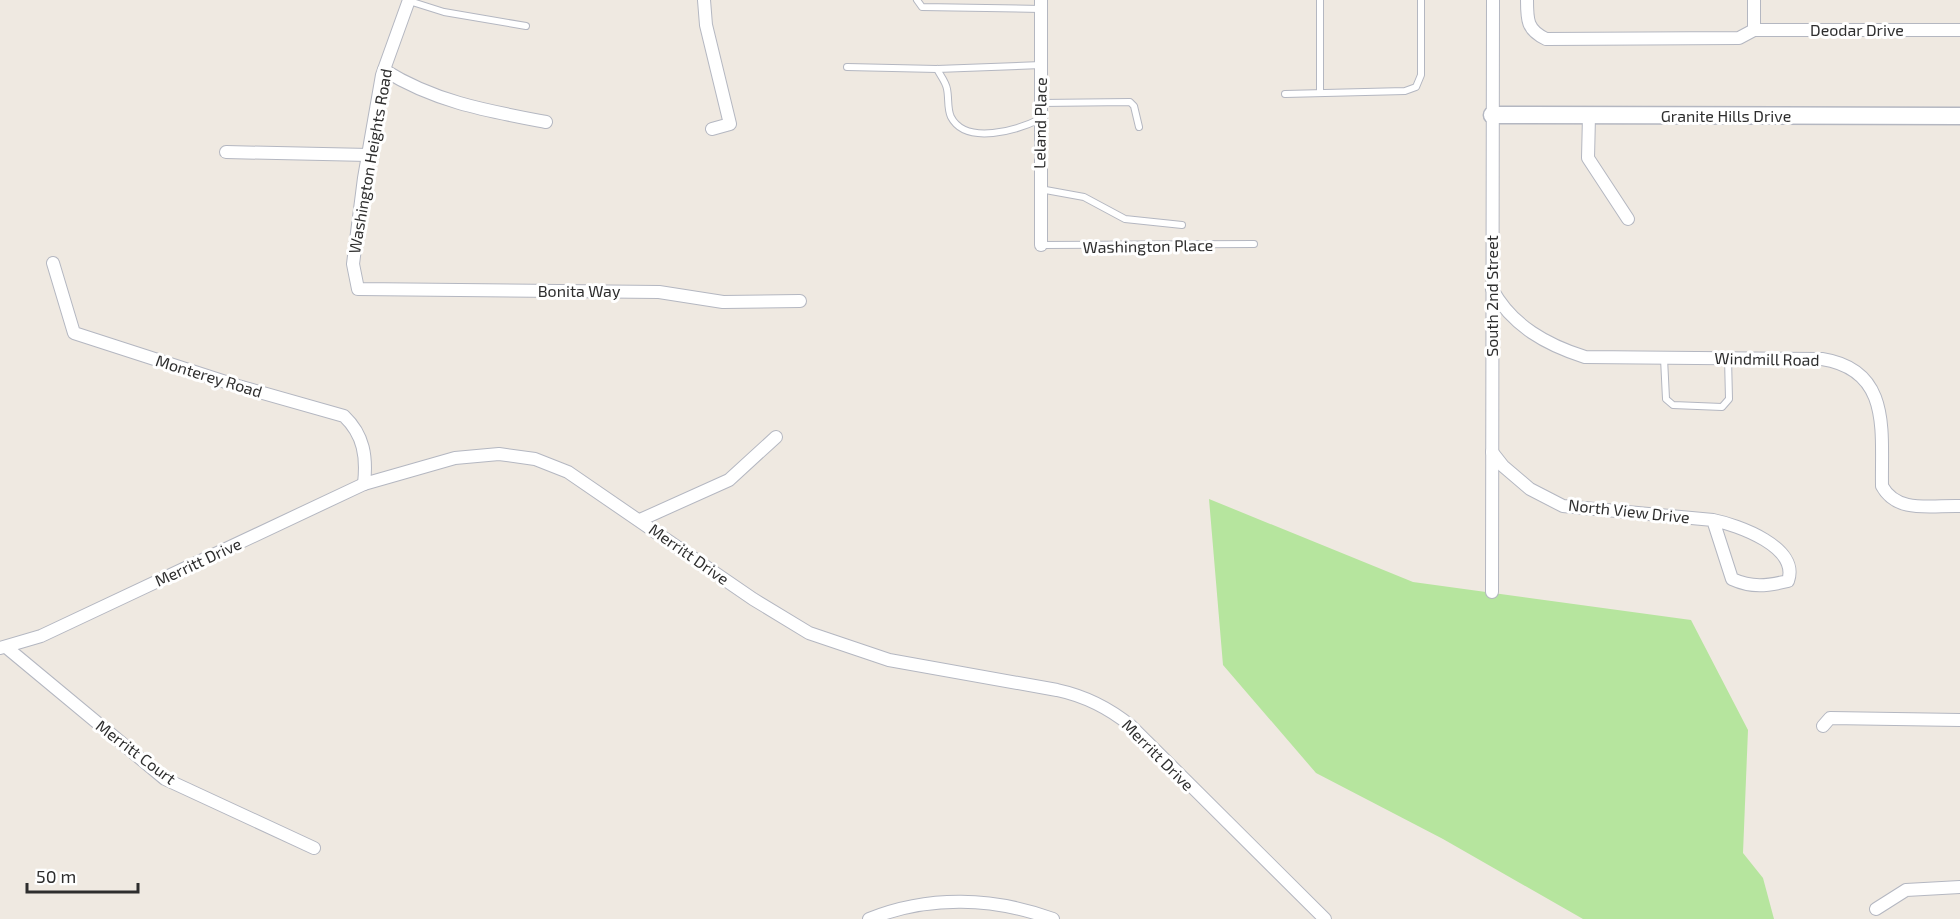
<svg xmlns="http://www.w3.org/2000/svg" width="1960" height="919" viewBox="0 0 1960 919" font-family="'Exo 2',sans-serif">
  <style>
    .green { fill: #b6e59e }
    .lines { fill: none; stroke-linecap: round; stroke-linejoin: round }
    .service-casing { stroke: #b4b7c1; stroke-width: 8 }
    .minor-casing { stroke: #b4b7c1; stroke-width: 14 }
    .tertiary-casing { stroke: #b4b7c1; stroke-width: 19 }
    .service { stroke: #fff; stroke-width: 6 }
    .minor { stroke: #fff; stroke-width: 12 }
    .tertiary { stroke: #fff; stroke-width: 16 }
    .labels { text-anchor: middle; stroke-width: 6; stroke-linejoin: round; paint-order: stroke }
    .street-label { font-size: 16px; fill: #2e2e2e; stroke: #fff }
  </style>
  <rect width="100%" height="100%" fill="#efe9e1"/>
  <path class="green" d="M1209,499L1413,582L1691,620L1748,730L1743,853L1763,878L1774,919H1583L1443,839L1316,773L1223,665Z"/>
  <g class="lines">
    <defs>
      <g id="service">
        <path d="M917,0L922,7L1041,9"/>
        <path d="M1320,0V93"/>
        <path d="M409,1L444,12L526,26"/>
        <path d="M847,67L937,69L1041,65"/>
        <path d="M937,69C940,75 946,82 947,89C949,98 947,109 951,117C966,146 1018,130 1040,119"/>
        <path d="M1285,94L1405,91L1416,87L1421,75V0"/>
        <path d="M1041,103L1130,102L1134,106L1139,127"/>
        <path d="M1040,189L1084,197L1125,219L1182,225"/>
        <path d="M1041,245L1254,244"/>
        <path d="M1664,358L1666,399L1673,405L1722,407L1729,399L1728,358"/>
      </g>
      <g id="minor">
        <path d="M409,0L382,75L364,178L353,264L358,289L659,292L723,302L800,301"/>
        <path d="M704,0L706,25L730,124L712,129"/>
        <path d="M1041,0V245"/>
        <path d="M1527,0C1527,20 1527,30 1546,39L1739,38L1754,30V0"/>
        <path d="M1754,30H1960"/>
        <path d="M384,70C435,102 488,111 546,122"/>
        <path d="M1589,116L1588,158L1628,219"/>
        <path d="M226,152L369,155"/>
        <path d="M53,263L74,333L238,386L344,416C364,435 367,457 364,484"/>
        <path d="M1492,289C1512,326 1547,345 1585,357L1822,359C1892,370 1881,432 1882,486C1897,514 1932,505 1960,506"/>
        <path d="M1492,452L1503,466L1530,489L1563,506L1713,520L1732,579C1752,588 1767,586 1788,581C1800,547 1738,525 1713,520"/>
        <path d="M640,520L729,480L776,437"/>
        <path d="M1492,592L1493,0"/>
        <path d="M6,647L165,779L314,848"/>
        <path d="M0,648L41,636L364,484L455,458L499,454L535,459L568,472L753,599L809,633L889,660L1057,690C1085,696 1109,708 1131,726L1325,919"/>
        <path d="M1823,726L1830,718L1960,720"/>
        <path d="M1876,909L1906,890L1960,887"/>
        <path d="M869,919C929,895 993,897 1053,919"/>
      </g>
      <path id="tertiary" d="M1492,115L1960,116"/>
    </defs>
    <use href="#service" class="service-casing"/>
    <use href="#minor" class="minor-casing"/>
    <use href="#tertiary" class="tertiary-casing"/>
    <use href="#service" class="service"/>
    <use href="#minor" class="minor"/>
    <use href="#tertiary" class="tertiary"/>
  </g>
  <g class="labels">
    <g class="street-label">
      <text x="1857" y="36">Deodar Drive</text>
      <text x="1726" y="122">Granite Hills Drive</text>
      <text transform="translate(1040 123) rotate(-89)" y="6">Leland Place</text>
      <text transform="translate(370 161) rotate(-80)" y="6">Washington Heights Road</text>
      <text transform="translate(1148 246) rotate(-1)" y="6">Washington Place</text>
      <text x="579" y="297">Bonita Way</text>
      <text transform="translate(1492 296) rotate(-90)" y="6">South 2nd Street</text>
      <text transform="translate(1767 359) rotate(1)" y="6">Windmill Road</text>
      <text transform="translate(209 376) rotate(17)" y="6">Monterey Road</text>
      <text transform="translate(1629 511) rotate(6)" y="6">North View Drive</text>
      <text transform="translate(689 554) rotate(35)" y="6">Merritt Drive</text>
      <text transform="translate(198 562) rotate(-25)" y="6">Merritt Drive</text>
      <text transform="translate(136 752) rotate(37)" y="6">Merritt Court</text>
      <text transform="translate(1158 755) rotate(45)" y="6">Merritt Drive</text>
    </g>
  </g>
  <path d="M27 883v9h111v-9" fill="none" stroke="#2e2e2e" stroke-width="3"/>
  <text x="36" y="883" font-size="18" fill="#2e2e2e" stroke="#ffffff" stroke-width="4.5" paint-order="stroke">50 m</text>
</svg>
